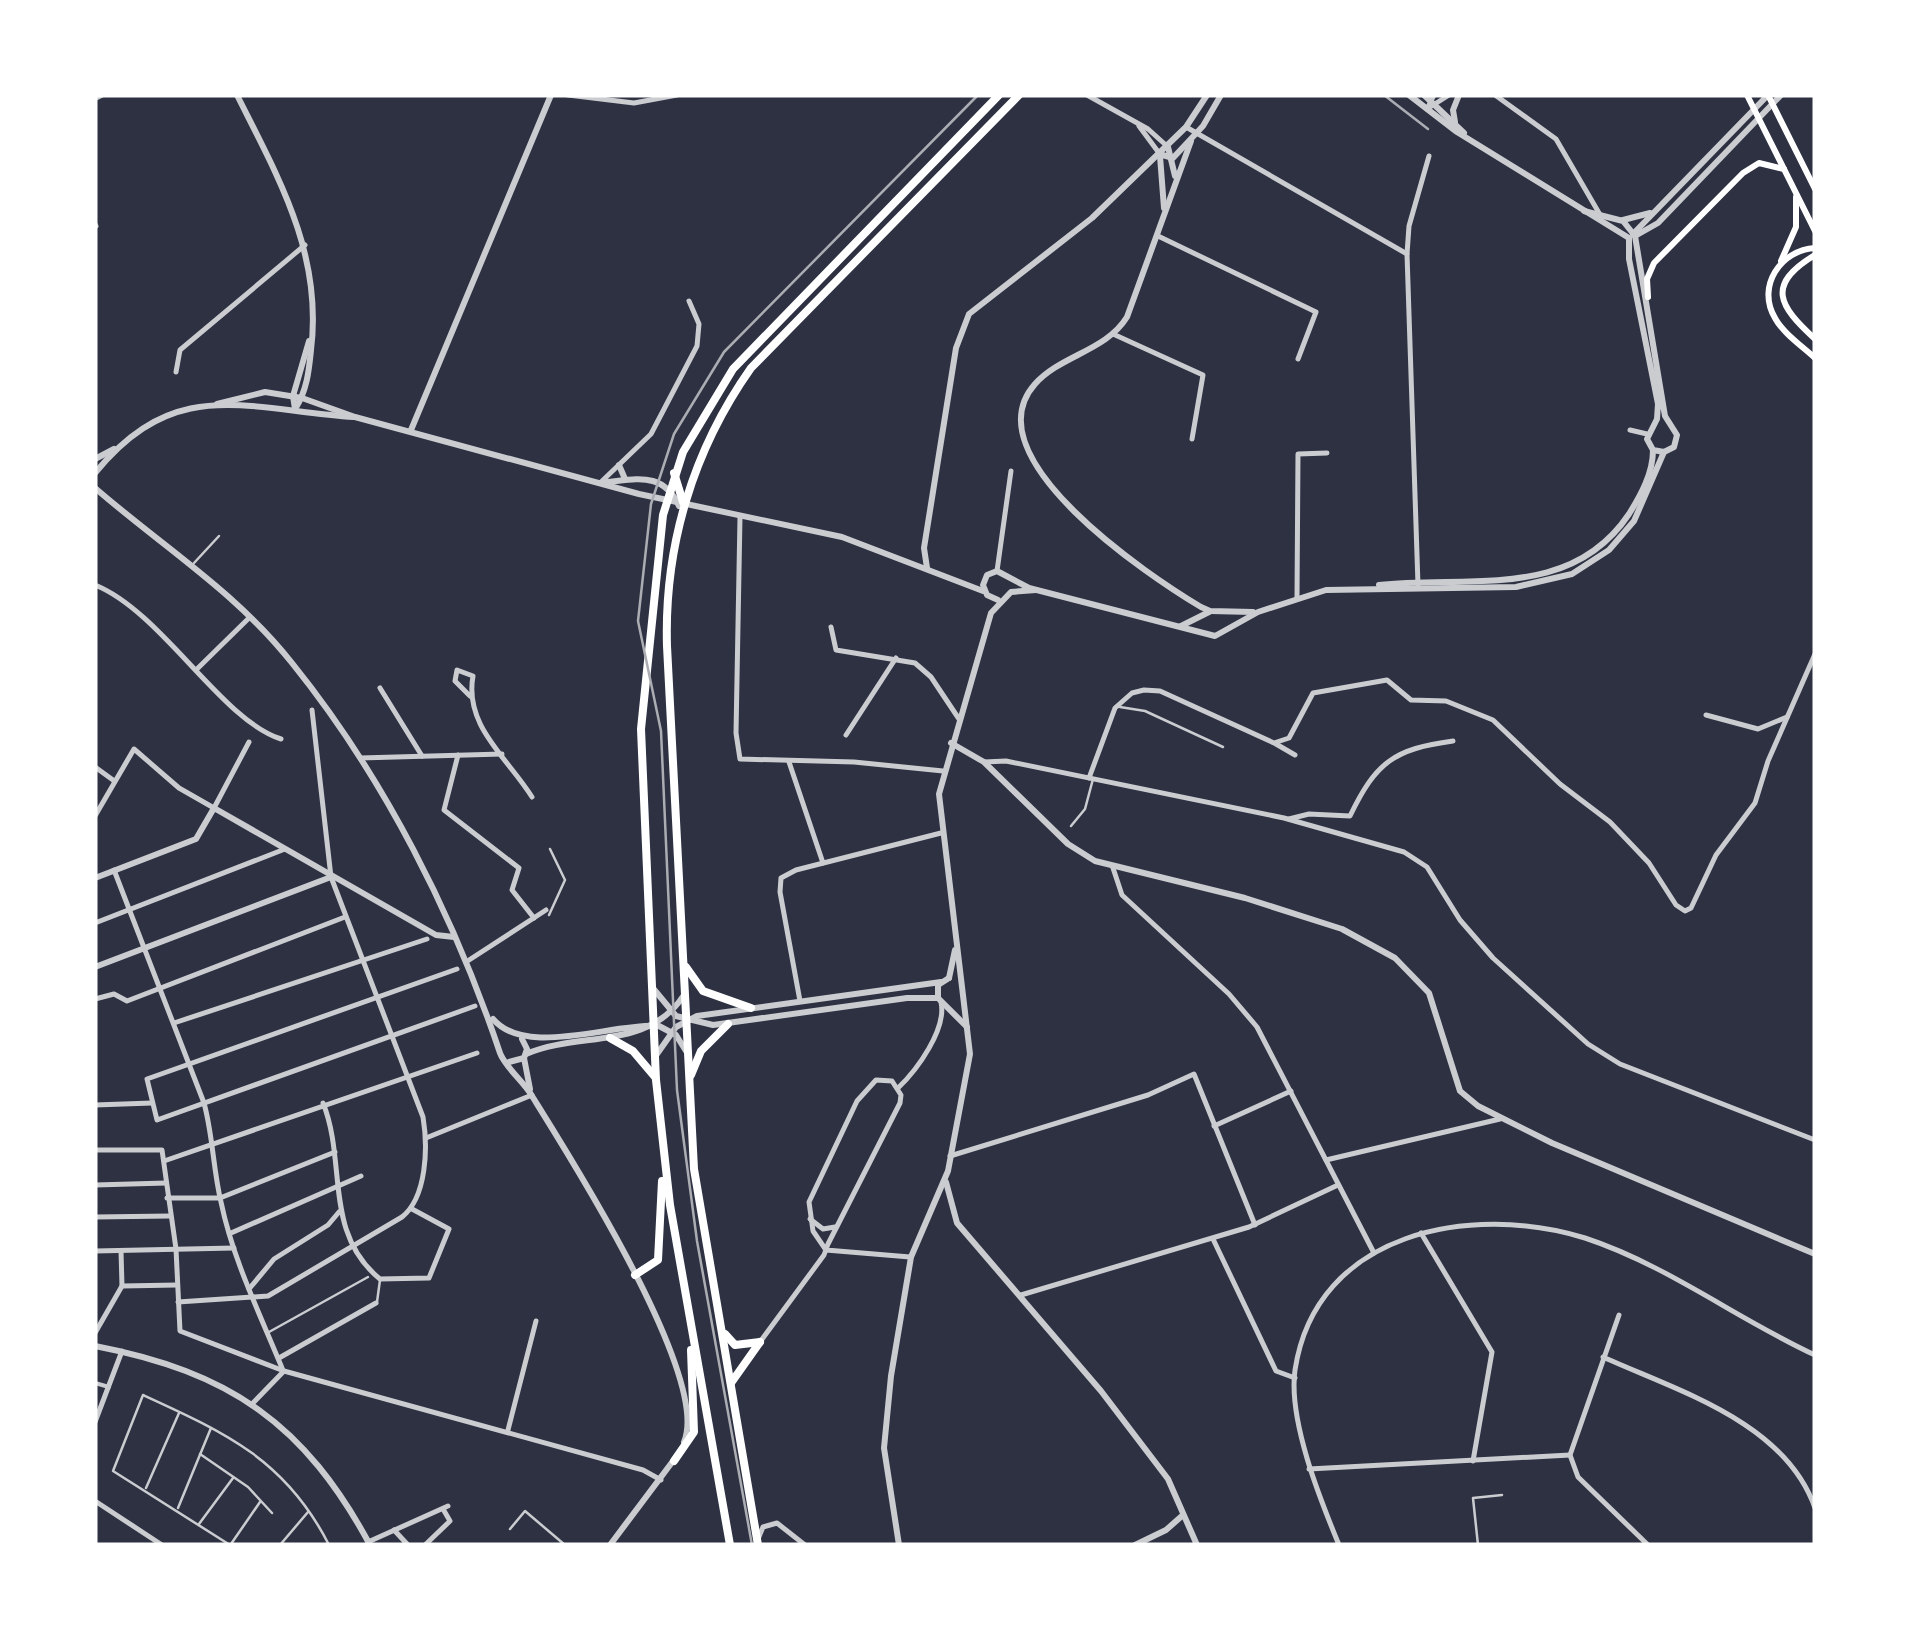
<svg xmlns="http://www.w3.org/2000/svg" width="1910" height="1640" viewBox="0 0 1910 1640" font-family="'Sofia Sans Condensed',sans-serif">
  <style>
    .lines { fill: none; stroke-linecap: round; stroke-linejoin: round }
    .service { stroke: #caccd0; stroke-width: 2.5 }
    .pedestrian { stroke: #caccd0; stroke-width: 4 }
    .minor { stroke: #caccd0; stroke-width: 5 }
    .tertiary { stroke: #caccd0; stroke-width: 6 }
    .secondary { stroke: #fff; stroke-width: 6 }
    .trunk { stroke: #fff; stroke-width: 8 }
    .tram { stroke: #abadb3; stroke-width: 2.5 }
  </style>
  <rect width="100%" height="100%" fill="#2d3142"/>
  <g class="lines">
    <g class="service">
      <path d="M194,563L219,536"/>
      <path d="M1120,707L1145,711L1223,747"/>
      <path d="M1071,826L1085,809L1093,779"/>
      <path d="M549,915L565,880L550,849"/>
      <path d="M377,1302L380,1280"/>
      <path d="M269,1332L368,1277"/>
      <path d="M200,1454L248,1487L272,1513"/>
      <path d="M146,1488L179,1413"/>
      <path d="M178,1508L211,1428"/>
      <path d="M199,1524L233,1478"/>
      <path d="M510,1529L525,1511L565,1545"/>
      <path d="M231,1544L260,1502"/>
      <path d="M230,1545L113,1471L143,1395C226,1433 286,1460 329,1545"/>
      <path d="M280,1545L308,1512"/>
      <path d="M1478,1545L1473,1498L1502,1495"/>
    </g>
    <path class="pedestrian" d="M95,1383L109,1387"/>
    <g class="minor">
      <path d="M568,95L634,103L677,95"/>
      <path d="M1087,95L1148,129L1168,147"/>
      <path d="M1495,95L1556,139L1599,213"/>
      <path d="M1427,109L1449,95"/>
      <path d="M1427,109L1434,95"/>
      <path d="M1139,126L1159,153"/>
      <path d="M1186,127L1407,254L1418,585"/>
      <path d="M95,224L96,226"/>
      <path d="M1158,236L1316,312L1298,359"/>
      <path d="M1407,254L1409,226L1429,156"/>
      <path d="M1113,334L1203,375L1192,439"/>
      <path d="M176,372L180,350L305,245"/>
      <path d="M1630,430L1647,434"/>
      <path d="M600,483L651,434L697,346L699,324L689,301"/>
      <path d="M740,517L736,733L740,759L854,762L943,771"/>
      <path d="M997,571L1011,471"/>
      <path d="M95,585C162,612 221,720 281,739"/>
      <path d="M1297,597L1298,454L1327,453"/>
      <path d="M831,627L836,650L915,663L931,677L959,719"/>
      <path d="M197,669L250,617"/>
      <path d="M380,688L422,756"/>
      <path d="M470,696L455,681L457,670L473,676C464,726 507,757 532,797"/>
      <path d="M1706,715L1758,729L1787,717"/>
      <path d="M846,735L896,658"/>
      <path d="M1276,744L1295,755"/>
      <path d="M458,755L444,810L519,868L512,890L534,918"/>
      <path d="M360,758L502,754"/>
      <path d="M789,762L823,863"/>
      <path d="M984,762L1006,761L1284,818L1404,852L1427,867L1460,920L1493,958L1588,1044L1620,1064L1815,1140"/>
      <path d="M95,767L113,780"/>
      <path d="M1089,778L1115,708L1132,693L1144,690L1160,691L1274,743L1289,738L1313,693L1387,680L1411,700L1446,701L1493,720L1560,784L1610,822L1649,863L1676,905L1685,911L1691,908L1716,855L1755,803L1768,761L1815,654"/>
      <path d="M95,816L134,749L179,788L214,808L249,742"/>
      <path d="M1289,819L1309,814L1350,816C1376,762 1394,749 1453,741"/>
      <path d="M1113,868L1122,895L1229,994L1257,1027L1374,1253"/>
      <path d="M114,870L204,1103C213,1136 213,1169 221,1202C233,1260 260,1314 282,1368"/>
      <path d="M95,923L285,849"/>
      <path d="M466,962L546,910"/>
      <path d="M457,969L147,1079L157,1120L475,1006"/>
      <path d="M95,999L114,994L127,1001L345,917"/>
      <path d="M800,1001L780,892L781,878L796,870L941,833"/>
      <path d="M174,1023L427,939"/>
      <path d="M898,1088C917,1070 947,1029 941,1002"/>
      <path d="M323,1103C347,1162 323,1233 380,1279L429,1278L449,1229L412,1209"/>
      <path d="M95,1105L152,1103"/>
      <path d="M1214,1126L1291,1091"/>
      <path d="M426,1138L532,1095"/>
      <path d="M95,1150H162L176,1249L180,1331L284,1371L643,1470L661,1480"/>
      <path d="M950,1156L1148,1095L1194,1074L1255,1225"/>
      <path d="M1326,1160L1500,1119"/>
      <path d="M164,1161L477,1053"/>
      <path d="M95,1185L166,1183"/>
      <path d="M167,1198H220L335,1152"/>
      <path d="M95,1217L170,1216"/>
      <path d="M810,1219L823,1229L835,1227"/>
      <path d="M231,1233L361,1176"/>
      <path d="M1421,1233L1492,1352L1473,1461"/>
      <path d="M1213,1239L1276,1371L1295,1378"/>
      <path d="M95,1251L234,1248"/>
      <path d="M122,1286L177,1285"/>
      <path d="M249,1289L274,1259L328,1225L339,1212"/>
      <path d="M1021,1295L1249,1227L1338,1185"/>
      <path d="M178,1302L268,1296L402,1217C427,1197 428,1147 423,1117L331,877L312,710"/>
      <path d="M1619,1315L1570,1455L1578,1477L1648,1545"/>
      <path d="M95,1333L122,1286L121,1251"/>
      <path d="M760,1342L824,1255L828,1244L900,1103L901,1095L892,1081L876,1080L857,1101L809,1202L813,1231L826,1250L910,1257"/>
      <path d="M1603,1357C1678,1391 1785,1422 1815,1508"/>
      <path d="M279,1358L376,1303"/>
      <path d="M253,1403L284,1371"/>
      <path d="M95,1422L122,1351"/>
      <path d="M508,1430L536,1321"/>
      <path d="M1309,1469L1570,1455"/>
      <path d="M95,1501L162,1545"/>
      <path d="M394,1530L408,1545"/>
      <path d="M758,1539L763,1527L777,1523L805,1545"/>
      <path d="M368,1542L448,1506"/>
      <path d="M425,1545L450,1521L443,1509"/>
      <path d="M1339,1545C1320,1499 1288,1420 1295,1370C1316,1231 1472,1203 1585,1238C1667,1265 1737,1319 1815,1355"/>
    </g>
    <g class="tertiary">
      <path d="M237,95C278,177 323,254 311,350C309,370 307,391 295,409"/>
      <path d="M1409,95L1457,132L1629,238"/>
      <path d="M1424,95L1464,133"/>
      <path d="M95,98L101,95"/>
      <path d="M1455,122L1453,110L1459,95"/>
      <path d="M1191,141L1127,317C1106,351 1061,355 1035,384C970,457 1149,576 1201,607L1210,611L1253,612"/>
      <path d="M1168,147L1175,176"/>
      <path d="M1159,154L1173,158L1203,126L1221,95"/>
      <path d="M1160,156L1164,208"/>
      <path d="M1584,211L1623,221L1635,236L1665,416L1677,435L1674,447L1664,452L1653,450L1647,439L1657,419L1658,404L1629,259V238"/>
      <path d="M1623,220L1650,213"/>
      <path d="M1633,234L1768,95"/>
      <path d="M1635,236L1658,223L1781,95"/>
      <path d="M217,404L265,392L302,398L355,417L639,494L842,537L983,591"/>
      <path d="M295,409L293,396L309,341"/>
      <path d="M411,430L551,95"/>
      <path d="M95,459L114,449"/>
      <path d="M619,465L625,479"/>
      <path d="M95,473C176,374 247,410 354,417"/>
      <path d="M606,482C639,479 663,472 679,506"/>
      <path d="M95,488C163,547 235,591 292,663C384,777 454,916 500,1053C505,1067 524,1082 532,1096C570,1157 711,1378 684,1442"/>
      <path d="M927,568L924,548L956,348L969,314L1092,218L1186,127L1207,95"/>
      <path d="M1379,585C1469,575 1571,601 1629,514C1641,495 1653,473 1653,450"/>
      <path d="M998,600L987,595L983,585L987,575L997,571L1029,588L1215,636L1258,612L1326,590L1516,587L1572,574L1609,550L1634,521L1664,452"/>
      <path d="M1181,626L1209,612"/>
      <path d="M951,743L984,762L1068,844L1095,861L1245,898L1342,929L1395,958L1429,993L1460,1091L1478,1106L1552,1143L1815,1254"/>
      <path d="M95,878L196,839L214,808L436,935L454,937"/>
      <path d="M95,967L331,877"/>
      <path d="M949,978L938,985V998L967,1027"/>
      <path d="M949,978L955,950"/>
      <path d="M652,987L676,1016L713,1025L907,998H938"/>
      <path d="M493,1019C526,1058 611,1023 659,1026L676,1035L686,1051"/>
      <path d="M526,1054C579,1031 648,1051 684,995"/>
      <path d="M657,1054L676,1027L697,1016L941,982"/>
      <path d="M524,1058L530,1089"/>
      <path d="M509,1062L524,1058L527,1049L522,1039"/>
      <path d="M946,1182L957,1223L1101,1391L1168,1479L1197,1545"/>
      <path d="M95,1346C230,1372 305,1424 370,1545"/>
      <path d="M610,1545L676,1457"/>
      <path d="M899,1545L884,1448L891,1376L911,1257L948,1171L970,1054L939,794L991,613L1011,592L1036,590"/>
      <path d="M1135,1545L1166,1530L1183,1515"/>
    </g>
    <g class="secondary">
      <path d="M1747,95L1815,231"/>
      <path d="M1768,95L1815,189"/>
      <path d="M1815,248C1781,250 1756,286 1775,318C1783,333 1802,346 1815,358"/>
      <path d="M1815,255C1765,285 1779,306 1815,339"/>
      <path d="M1781,261L1796,227V197"/>
      <path d="M1648,297L1647,279L1654,263L1743,173L1759,163L1784,169"/>
    </g>
    <g class="trunk">
      <path d="M674,473L683,502"/>
      <path d="M686,967L703,991L751,1008"/>
      <path d="M610,1038L633,1051L655,1077"/>
      <path d="M691,1075L701,1051L728,1024"/>
      <path d="M635,1275L658,1260L662,1181"/>
      <path d="M725,1334L735,1345L760,1342"/>
      <path d="M731,1383L760,1342"/>
      <path d="M674,1461L694,1432L691,1350"/>
      <path d="M730,1545L670,1205L656,1080L641,729L663,515L683,452L733,369L999,95"/>
      <path d="M758,1545L694,1169L667,646C664,546 693,450 751,368L1019,95"/>
    </g>
    <g class="tram">
      <path d="M1384,95L1428,129"/>
      <path d="M752,1545L697,1241L677,1090L661,731L638,621L651,504L674,434L724,352L978,95"/>
    </g>
  </g>
  <rect width="1910" height="1640" fill="none" stroke="#ffffff" stroke-width="195"/>
</svg>
